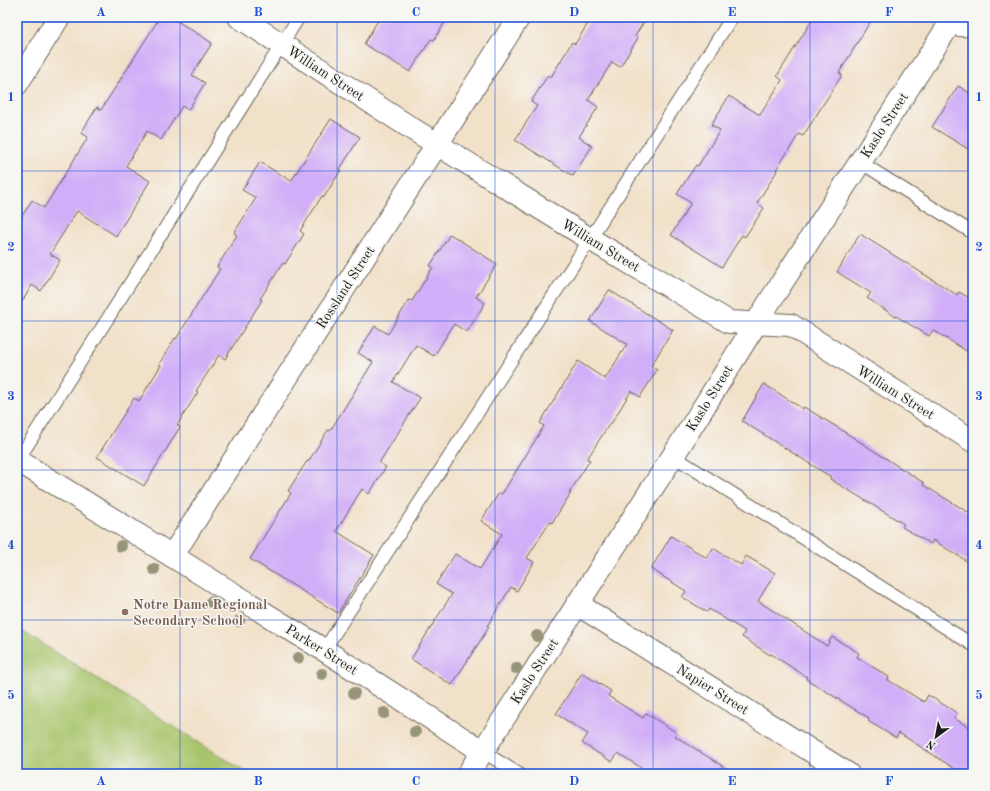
<svg xmlns="http://www.w3.org/2000/svg" width="990" height="791" viewBox="0 0 990 791" font-family="'Old Standard TT',serif">
  <style>
    .green { fill: #a8c46b; stroke: #627044 }
    .building { fill: #d1aef7 }
    .lines { fill: none; stroke-linecap: round; stroke-linejoin: round }
    .lane-casing { stroke: #676159; stroke-width: 14 }
    .street-casing { stroke: #676159; stroke-width: 24 }
    .secondary-casing { stroke: #676159; stroke-width: 24 }
    .lane { stroke: #fff; stroke-width: 12 }
    .street { stroke: #fff; stroke-width: 22 }
    .secondary { stroke: #fff; stroke-width: 22 }
    .tree { fill: #979579 }
    .grid { fill: none; stroke: #1d4ed8; stroke-width: 1; stroke-opacity: 0.55 }
    .education-dot { fill: #8d6e63; stroke: #f6f6f2; stroke-width: 1.5 }
    .labels { text-anchor: middle; stroke-width: 3; stroke-linejoin: round; paint-order: stroke }
    .street-label { font-size: 14px; fill: #1c1c1c; stroke: #f6f6f2 }
    .education-label { font-size: 14px; font-weight: bold; fill: #785e54; stroke: #f6f6f2; text-anchor: start }
    .neatline { fill: none; stroke: #1d4ed8; stroke-width: 1.5 }
    .grid-label { font-size: 13px; text-anchor: middle; font-weight: bold; fill: #1d4ed8 }
  </style>
  <rect width="100%" height="100%" fill="#f6f6f2"/>
  <filter id="ink" filterUnits="userSpaceOnUse"><feTurbulence type="fractalNoise" baseFrequency=".025" numOctaves="2"/><feDisplacementMap in="SourceGraphic" scale="8" xChannelSelector="R" yChannelSelector="G"/><feConvolveMatrix kernelMatrix="1 2 1 2 8 2 1 2 1" color-interpolation-filters="sRGB"/></filter>
  <filter id="wash" filterUnits="userSpaceOnUse"><feTurbulence type="fractalNoise" baseFrequency=".012" numOctaves="4" result="noise"/><feDisplacementMap in="SourceGraphic" scale="16" xChannelSelector="R" yChannelSelector="G"/><feGaussianBlur stdDeviation="0.9" result="paint"/><feColorMatrix in="noise" values="0 0 0 0 0 0 0 0 0 0 0 0 0 0 0 0 0 1.4 0 .05"/><feComposite in="paint" operator="in"/></filter>
  <g filter="url(#wash)">
    <rect width="100%" height="100%" fill="#f2e1c9"/>
    <path class="green" d="M17,628L249,774H17Z"/>
    <g id="blocks">
      <g class="building">
        <path d="M160,17H171L212,43L192,75L205,83L188,110L182,106L161,140L147,131L126,166L150,181L116,236L77,211L50,254L60,260L41,291L32,285L17,310V224L32,200L44,208L88,137L81,133L97,107L101,110Z"/>
        <path d="M380,17H448L434,40L431,39L410,72L364,44Z"/>
        <path d="M592,17H647L635,36L638,38L620,67L612,62L588,100L598,107L579,137L592,146L573,176L515,140L537,106L531,102L548,75L551,77L572,42L575,44Z"/>
        <path d="M814,17H873L839,73L842,75L803,136L799,134L776,170L777,171L757,203L764,208L745,237L742,235L722,267L671,235L691,203L677,194L696,165L698,166L720,130L711,125L729,96L760,115L782,80L777,76Z"/>
        <path d="M958,86L973,95V152L932,127Z"/>
        <path d="M331,119L360,137L340,169L341,170L324,197L322,196L300,231L304,234L285,264L283,263L260,299L262,300L225,359L219,355L196,391L198,392L177,425L180,427L144,486L97,457L134,398L139,401L161,365L159,364L175,338L176,339L220,269L217,267L237,235L234,233L256,198L242,190L260,162L291,181Z"/>
        <path d="M450,234L497,264L476,297L485,303L467,332L454,324L434,356L416,345L393,382L420,398L379,463L386,467L369,494L362,489L336,531L374,555L338,613L250,559L291,493L288,491L307,461L308,462L328,430L330,431L373,362L358,353L375,326L388,334L409,300L412,301L433,267L430,266Z"/>
        <path d="M860,234L957,295L959,292L973,300V355L933,330L929,336L896,316V317L867,298L871,293L837,272Z"/>
        <path d="M609,290L673,330L651,366L657,370L640,397L631,391L611,424L610,423L587,459L590,460L569,493H571L552,523L550,522L527,558L534,562L517,591L511,587L487,626L489,627L452,685L411,659L452,594L436,584L455,554L480,569L502,534L481,521L499,493L502,494L544,426L540,423L578,361L605,379L627,344L590,321Z"/>
        <path d="M764,384L803,409L804,407L840,429L924,483L923,485L973,515V565L933,540L931,544L902,527L904,524L830,479L831,477L742,421Z"/>
        <path d="M671,536L707,558L713,548L741,565L746,556L775,573L758,601L827,646L832,637L859,653L857,657L889,677L888,680L924,702L928,695L957,713L954,718L973,730V774H963L899,733L896,738L868,721L869,718L806,679L807,677L771,654L770,655L742,637L745,631L709,609L707,612L682,597L686,591L651,569Z"/>
        <path d="M582,673L611,691L608,696L643,718L646,713L677,733L675,736L735,774H651L618,753L612,762L582,743L588,734L556,714Z"/>
      </g>
    </g>
  </g>
  <g filter="url(#ink)">
    <use href="#blocks" fill-opacity="0" stroke="#676159" stroke-width="1"/>
    <g class="lines">
      <defs>
        <g id="lane">
          <path d="M860,162L973,233"/>
          <path d="M673,456L973,645"/>
          <path d="M18,460L299,17"/>
          <path d="M324,650L590,239L732,17"/>
          <path d="M482,751L519,774"/>
        </g>
        <g id="street">
          <path d="M239,17L414,130L590,239L729,322L791,325L973,441"/>
          <path d="M945,17C953,25 962,27 973,24"/>
          <path d="M17,460L324,650L482,751"/>
          <path d="M172,556L519,17"/>
          <path d="M577,604L848,774"/>
          <path d="M468,774L673,456L770,301L951,22"/>
        </g>
        <path id="secondary" d="M17,84L59,17"/>
      </defs>
      <use href="#lane" class="lane-casing"/>
      <use href="#street" class="street-casing"/>
      <use href="#secondary" class="secondary-casing"/>
      <use href="#lane" class="lane"/>
      <use href="#street" class="street"/>
      <use href="#secondary" class="secondary"/>
    </g>
    <g class="tree">
      <circle cx="121" cy="546" r="6"/>
      <circle cx="154" cy="569" r="6"/>
      <circle cx="211" cy="602" r="6"/>
      <circle cx="239" cy="621" r="6"/>
      <circle cx="537" cy="636" r="6"/>
      <circle cx="298" cy="658" r="6"/>
      <circle cx="516" cy="668" r="6"/>
      <circle cx="322" cy="674" r="6"/>
      <circle cx="354" cy="693" r="6"/>
      <circle cx="384" cy="713" r="6"/>
      <circle cx="415" cy="732" r="6"/>
    </g>
  </g>
  <path class="grid" d="M180,17V774M337,17V774M495,17V774M653,17V774M810,17V774M17,171H973M17,321H973M17,470H973M17,620H973"/>
  <circle class="education-dot" cx="125" cy="612" r="4"/>
  <g class="labels">
    <g class="street-label">
      <text transform="translate(326 73) rotate(33)" y="5">William Street</text>
      <text transform="translate(884 125) rotate(-57)" y="5">Kaslo Street</text>
      <text transform="translate(601 245) rotate(31)" y="5">William Street</text>
      <text transform="translate(345 287) rotate(-57)" y="5">Rossland Street</text>
      <text transform="translate(896 392) rotate(32)" y="5">William Street</text>
      <text transform="translate(709 398) rotate(-58)" y="5">Kaslo Street</text>
      <text transform="translate(322 649) rotate(32)" y="5">Parker Street</text>
      <text transform="translate(534 671) rotate(-57)" y="5">Kaslo Street</text>
      <text transform="translate(713 689) rotate(32)" y="5">Napier Street</text>
    </g>
    <g class="education-label">
      <text x="133" y="609">Notre Dame Regional<tspan x="133" dy="16">Secondary School</tspan></text>
    </g>
  </g>
  <rect width="990" height="791" fill="none" stroke="#f6f6f2" stroke-width="44"/>
  <g transform="translate(936 737) rotate(212)" stroke="#f6f6f2" stroke-width="3" paint-order="stroke">
  <path d="M0-3L7 15L0 10L-7 15Z" fill="#1c1c1c"/>
  <text y="-6" font-size="11" font-weight="bold" text-anchor="middle" fill="#1c1c1c">N</text>
  </g>
  <rect x="22" y="22" width="946" height="747" class="neatline"/>
  <g class="grid-label">
    <text x="101" y="16">A</text>
    <text x="258" y="16">B</text>
    <text x="416" y="16">C</text>
    <text x="574" y="16">D</text>
    <text x="732" y="16">E</text>
    <text x="889" y="16">F</text>
    <text x="11" y="101">1</text>
    <text x="979" y="101">1</text>
    <text x="11" y="251">2</text>
    <text x="979" y="251">2</text>
    <text x="11" y="400">3</text>
    <text x="979" y="400">3</text>
    <text x="11" y="549">4</text>
    <text x="979" y="549">4</text>
    <text x="11" y="699">5</text>
    <text x="979" y="699">5</text>
    <text x="101" y="785">A</text>
    <text x="258" y="785">B</text>
    <text x="416" y="785">C</text>
    <text x="574" y="785">D</text>
    <text x="732" y="785">E</text>
    <text x="889" y="785">F</text>
  </g>
</svg>
